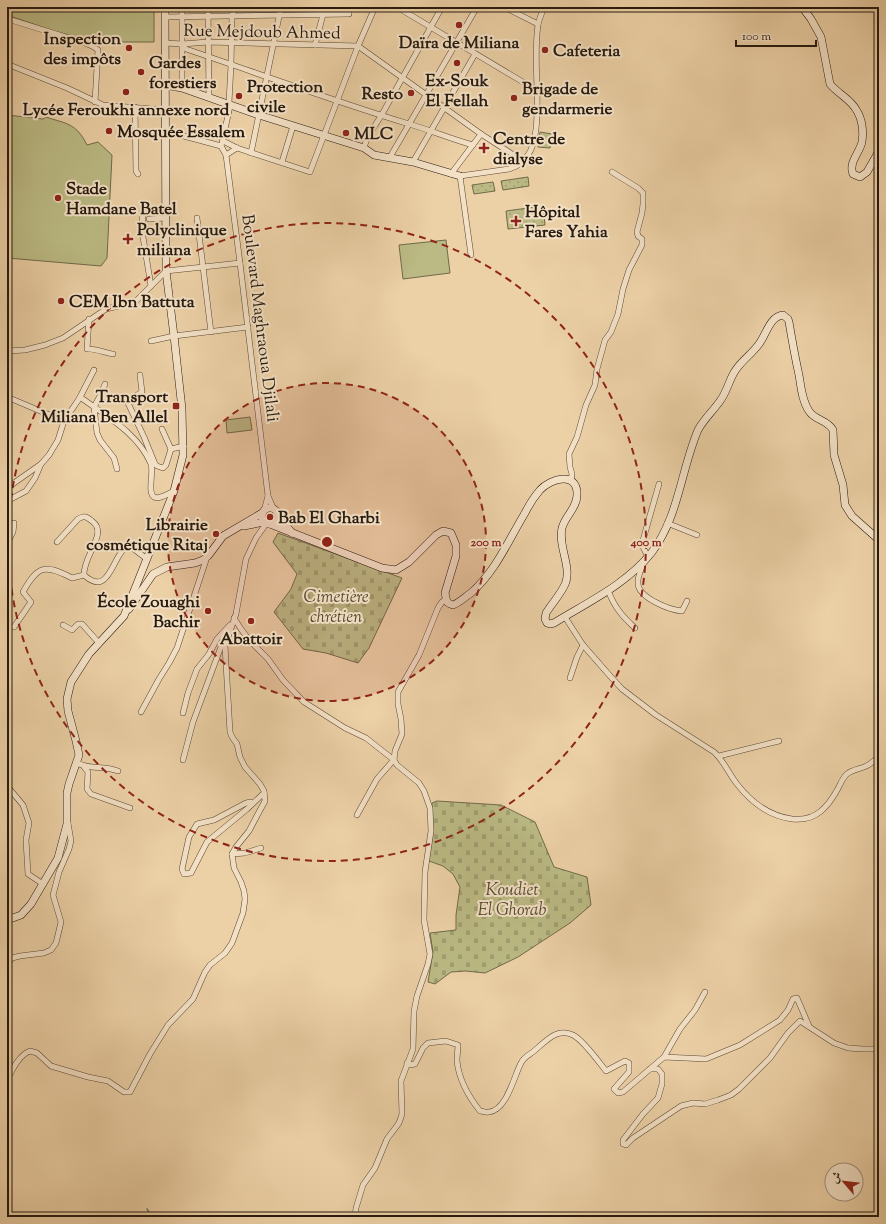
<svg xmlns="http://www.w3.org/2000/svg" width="886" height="1224" viewBox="0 0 886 1224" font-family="'Sorts Mill Goudy',Amiri,serif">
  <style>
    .green { fill: #bbba84; stroke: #706a4a }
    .cemetery { fill: url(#cemetery-stones); stroke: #706a4a }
    .garden { fill: url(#garden-dots); stroke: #706a4a }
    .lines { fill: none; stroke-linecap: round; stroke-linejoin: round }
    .stream { stroke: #6b786b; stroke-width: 1.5 }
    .street-casing { stroke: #584835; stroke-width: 6 }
    .secondary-casing { stroke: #261a0f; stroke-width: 8 }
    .street { stroke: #f3e0c5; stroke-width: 5 }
    .secondary { stroke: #f3e0c5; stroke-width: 7 }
    .ring { fill: none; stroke: #8f2418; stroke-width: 2; stroke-dasharray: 7 5 }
    .poi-dot { fill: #8f2418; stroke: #f3e0c5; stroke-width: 1.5 }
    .labels { text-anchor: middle; stroke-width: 4; stroke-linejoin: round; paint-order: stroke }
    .street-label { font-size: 17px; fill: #261a0f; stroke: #f3e0c5 }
    .poi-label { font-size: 17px; font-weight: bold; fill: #261a0f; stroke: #f3e0c5; text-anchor: start }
    .park-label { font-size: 17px; font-style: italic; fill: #534a32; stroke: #f3e0c5 }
    .centre { fill: #8f2418; stroke: #f3e0c5; stroke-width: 2 }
    .ring-label { font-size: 12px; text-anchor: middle; font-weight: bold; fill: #8f2418; stroke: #f3e0c5; stroke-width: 4; stroke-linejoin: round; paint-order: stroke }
  </style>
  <defs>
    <pattern id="cemetery-stones" width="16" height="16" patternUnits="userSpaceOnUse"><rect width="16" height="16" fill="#bbba84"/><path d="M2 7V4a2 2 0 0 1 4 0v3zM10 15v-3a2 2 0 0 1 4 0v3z" fill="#a19f71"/></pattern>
    <pattern id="garden-dots" width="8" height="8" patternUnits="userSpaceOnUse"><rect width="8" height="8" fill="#bbba84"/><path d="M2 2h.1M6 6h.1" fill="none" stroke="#a19f71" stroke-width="1.8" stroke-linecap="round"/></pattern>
  </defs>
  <rect width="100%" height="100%" fill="#ecd0a6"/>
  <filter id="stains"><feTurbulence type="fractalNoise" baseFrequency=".005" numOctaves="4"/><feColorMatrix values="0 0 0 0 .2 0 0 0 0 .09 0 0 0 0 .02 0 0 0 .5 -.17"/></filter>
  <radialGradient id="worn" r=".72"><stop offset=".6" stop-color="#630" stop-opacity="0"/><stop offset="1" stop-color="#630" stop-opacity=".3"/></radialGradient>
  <g class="green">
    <path d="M7,7H154V42H95L54,31L7,15Z"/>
    <path d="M7,115L43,119L46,117C67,124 76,123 87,145L98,142L112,155L107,258L101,266L7,258Z"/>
    <path d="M540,132L552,134L550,148L538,147Z"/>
    <path d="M446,240L450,273L403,279L399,245Z"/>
    <path d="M250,417L252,430L227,433L226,420Z"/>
  </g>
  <g class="cemetery">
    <path d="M278,533L402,578L369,648L358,663L326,653L303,649L274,612L291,589L297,574L273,542Z"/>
    <path d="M437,801L501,805L535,822L554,867L587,877L591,905L570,923L518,957L485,973L466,971L451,972L435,984L428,982L433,952L430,933L456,930V915L460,887L453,874L443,866L429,861L433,830L432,803Z"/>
  </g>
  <g class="garden">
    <path d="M528,177L529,186L503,190L501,181Z"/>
    <path d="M493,182L495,191L474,194L472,185Z"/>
    <path d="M543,206L545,225L508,229L506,211Z"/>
  </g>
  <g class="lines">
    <path class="stream" d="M147,1209L152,1217"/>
    <defs>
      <g id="street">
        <path d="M182,7V88"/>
        <path d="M208,7L209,97"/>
        <path d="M397,7L538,91"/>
        <path d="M504,7L538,24"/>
        <path d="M165,17L349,14V7"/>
        <path d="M11,20L85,43L94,47L98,50L95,102"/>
        <path d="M165,43L182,44L208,42L358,46L481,134L523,161"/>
        <path d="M182,44L186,49C260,74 334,101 409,124C430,130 451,139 473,145"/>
        <path d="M315,45L325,7"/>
        <path d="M7,64L67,88L103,105L165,110"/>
        <path d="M135,107L136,171L138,174"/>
        <path d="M165,131L221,146"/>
        <path d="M223,141L237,148L310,172L358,46L375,7"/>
        <path d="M222,143L230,106L229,102L231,65L232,16L235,7"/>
        <path d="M221,146L226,155L240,263L268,496L274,510"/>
        <path d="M364,148L367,138L381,116L442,7"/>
        <path d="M251,153L281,7"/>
        <path d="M226,155L237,148"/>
        <path d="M390,157L477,7"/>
        <path d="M282,162L293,126"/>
        <path d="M413,162L475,54"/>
        <path d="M451,174L481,134"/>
        <path d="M143,207L142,231L151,286"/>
        <path d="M197,218L211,332"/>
        <path d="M149,219L166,218"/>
        <path d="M471,255L460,176L509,169C516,167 524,162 528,155C533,148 535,138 536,129C540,94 533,59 538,25C539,19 542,13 544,7"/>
        <path d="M89,319L87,349C92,348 107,353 113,354"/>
        <path d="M151,341L174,336L248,327"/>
        <path d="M7,351L25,350L45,345L63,338L106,309L135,302L166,271L240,263"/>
        <path d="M140,375L142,392L127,401L144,437L155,464L157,466L163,468L166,465L171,449L184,446"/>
        <path d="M105,384L101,394L94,407L97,433L100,440L114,458L117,469"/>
        <path d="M7,397L64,421"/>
        <path d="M80,397C106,416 138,433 151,464C154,472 147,493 154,497C160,500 169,493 174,491"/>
        <path d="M162,429L171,449"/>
        <path d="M571,481L572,474L570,467L569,454L577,437L586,405L595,385L597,369L605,340L611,332L618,314L623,289L629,270L642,245V239L638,236L637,232L642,213L643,204V193L638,188L612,172"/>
        <path d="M7,488L41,464L49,455L58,440L64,421L79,399L94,370"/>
        <path d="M7,501L26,491L35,478L41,464"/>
        <path d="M264,511L268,496"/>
        <path d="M667,523L697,535"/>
        <path d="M57,542L78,519C85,515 87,517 92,521C109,533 83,555 84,575C109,598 112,557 126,547L130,546L147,559"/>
        <path d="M7,544L13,532L14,523"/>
        <path d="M648,557L643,547V540L659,484"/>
        <path d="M644,562C642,568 637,577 638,583C638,598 670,610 682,611L687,601"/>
        <path d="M608,590C614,607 623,617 635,628"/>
        <path d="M565,617L583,645L611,677L622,689L656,715L714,752C724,761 729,774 737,784C751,802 769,816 792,819C802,820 813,818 821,811C827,806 832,799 836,792C840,786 842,778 847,774C852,770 859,769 864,767C870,765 875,760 879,756"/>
        <path d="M234,618L241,629L250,641L268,659L283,680L304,702L345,728L366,738L394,760L391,763L377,779L357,815"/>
        <path d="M63,625L72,630L78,624H82L99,643"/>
        <path d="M14,627L31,602L23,592C38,565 45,564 72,578L84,575"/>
        <path d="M570,678L577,657L583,645"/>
        <path d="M141,712L159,679L169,663L177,648L207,557"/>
        <path d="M183,713L188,693L197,669L209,654L217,639L230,625"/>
        <path d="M719,756L779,741"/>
        <path d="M183,760L193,722L225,636"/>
        <path d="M77,763C90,770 104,765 118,771"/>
        <path d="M84,767L88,772L87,789L91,794L130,808"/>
        <path d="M7,786L23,805L29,823L26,840L28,874L43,884"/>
        <path d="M253,803L249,802L246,803L214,820L197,824L189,837L182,869L184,874L191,873L207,842L247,809L264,793"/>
        <path d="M232,854L245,853L261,848"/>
        <path d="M7,964L12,958L20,956L44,953L51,950L56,943L61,922L53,895L59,872L69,849L71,841L68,823"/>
        <path d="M664,1057L680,1029L695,1010L705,992"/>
        <path d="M407,1063L410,1065L415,1064L423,1048L428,1043L446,1041L458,1045C458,1050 457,1055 457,1061C459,1080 468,1096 480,1111C483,1111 486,1113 489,1112C507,1110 514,1076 521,1063C524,1057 529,1055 534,1051C546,1041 557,1027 573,1035C583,1040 599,1062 606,1071L625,1061L629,1063V1072L614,1089L618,1093L623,1092L664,1057L706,1059L740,1045L780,1020L788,1010L793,999L797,998L809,1026"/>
        <path d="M650,1069H658L662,1074V1084L658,1098L643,1114L623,1140V1144L626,1145L633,1138L681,1106L693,1103L705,1104L718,1100L731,1095L739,1089L770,1058L788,1033L800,1021L834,1043L848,1048L863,1049H876L879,1047"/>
        <path d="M7,1080C12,1070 19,1055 30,1051L37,1053L51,1066L88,1077L108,1081L124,1092H130L150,1054L168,1025L193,999L205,972L210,965L225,953L232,943L243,913L245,899L244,891L241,882L234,868L232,854L236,847L249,831L259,812L265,801L264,791L260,784L245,767L240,757L237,744L232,737L230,732L225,646L236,614L246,559L256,538L266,524"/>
        <path d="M355,1217L356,1208L363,1185L375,1168L387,1139L399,1123L402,1114L401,1081L413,1049L414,1011L417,996L428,964L430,954L424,920L425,872L431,831L430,808L424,791L419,783L397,765L394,760L395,751L402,734L401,719L398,704V692L419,655L438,608L442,602L446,599"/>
      </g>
      <g id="secondary">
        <path d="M802,7L811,19L821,37L830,84C838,94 851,99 857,111C862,119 864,132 862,142C860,152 848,163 853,174L860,177L867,172L879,151"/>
        <path d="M165,85L182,88L259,115L364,148L374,155L413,162L460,176"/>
        <circle cx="270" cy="516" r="8"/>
        <path d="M277,514L292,533"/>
        <path d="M270,524L382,568L396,570L409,562L436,535L443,531L451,533L456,545V556L445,593L447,602L450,604L453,605C459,603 465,597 471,593C496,571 508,541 525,513C529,505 534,497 540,490C551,478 578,471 577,495C577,508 565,516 562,528C558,546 571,565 566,582C562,593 552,603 546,613L545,619L547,623L550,624L554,623C588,602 627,584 652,552C679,516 681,470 698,430C704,419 713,411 720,401C727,392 729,380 735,371C741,361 752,354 759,344C766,335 770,316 783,315L788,319L789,322C792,340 795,357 799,375C801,387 802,401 809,411C814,420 828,420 833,430L834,455L843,485L845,505L852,516L879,540"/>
        <path d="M244,526L264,522"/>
        <path d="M129,609L153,574L167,567L195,563L203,560L208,556L223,536L262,513"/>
        <path d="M7,920L21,915L31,904L58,858L67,824V793L69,784L79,755L76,741L68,711L67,699L71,682L89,654L124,616L174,491L183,455L182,409L174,336L166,271L165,7"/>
      </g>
    </defs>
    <use href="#street" class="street-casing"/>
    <use href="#secondary" class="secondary-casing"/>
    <use href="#street" class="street"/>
    <use href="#secondary" class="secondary"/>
  </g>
  <circle cx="327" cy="542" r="159" fill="#8f2418" fill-opacity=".12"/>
  <g class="ring">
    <circle cx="327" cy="542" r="159"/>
    <circle cx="327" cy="542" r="319"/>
  </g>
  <g class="poi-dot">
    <circle cx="459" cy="25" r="4"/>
    <circle cx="129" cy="48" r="4"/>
    <circle cx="545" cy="50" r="4"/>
    <circle cx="457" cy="63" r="4"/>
    <circle cx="141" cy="72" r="4"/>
    <circle cx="126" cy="92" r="4"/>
    <circle cx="411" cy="93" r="4"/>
    <circle cx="239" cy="96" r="4"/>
    <circle cx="514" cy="98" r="4"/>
    <circle cx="109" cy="131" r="4"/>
    <circle cx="346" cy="133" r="4"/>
    <path d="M482 142h4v4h4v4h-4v4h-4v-4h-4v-4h4z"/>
    <circle cx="58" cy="198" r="4"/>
    <path d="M514 215h4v4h4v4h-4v4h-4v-4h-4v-4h4z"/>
    <path d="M126 233h4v4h4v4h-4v4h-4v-4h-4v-4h4z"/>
    <circle cx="61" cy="301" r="4"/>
    <rect x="172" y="402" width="8" height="8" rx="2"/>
    <circle cx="270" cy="517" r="4"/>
    <circle cx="216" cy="534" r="4"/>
    <circle cx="208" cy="611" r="4"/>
    <circle cx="251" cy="621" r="4"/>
  </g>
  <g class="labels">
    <g class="street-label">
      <text transform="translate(262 31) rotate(1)" y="6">Rue Mejdoub Ahmed</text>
      <text transform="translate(261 318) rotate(83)" y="6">Boulevard Maghraoua Djilali</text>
    </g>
    <g class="poi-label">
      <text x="121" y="44" text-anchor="end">Inspection<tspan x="121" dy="20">des impôts</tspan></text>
      <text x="459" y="48" text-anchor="middle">Daïra de Miliana</text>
      <text x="553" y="56">Cafeteria</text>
      <text x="149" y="68">Gardes<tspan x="149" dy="20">forestiers</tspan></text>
      <text x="457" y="86" text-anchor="middle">Ex-Souk<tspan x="457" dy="20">El Fellah</tspan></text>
      <text x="247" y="92">Protection<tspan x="247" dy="20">civile</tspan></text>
      <text x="522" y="94">Brigade de<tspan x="522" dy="20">gendarmerie</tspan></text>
      <text x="403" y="99" text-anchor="end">Resto</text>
      <text x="126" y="115" text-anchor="middle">Lycée Feroukhi annexe nord</text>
      <text x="117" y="137">Mosquée Essalem</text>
      <text x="354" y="139">MLC</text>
      <text x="493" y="144">Centre de<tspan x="493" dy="20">dialyse</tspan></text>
      <text x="66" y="194">Stade<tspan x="66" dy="20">Hamdane Batel</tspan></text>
      <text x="525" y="217">Hôpital<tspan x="525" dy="20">Fares Yahia</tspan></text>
      <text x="137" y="235">Polyclinique<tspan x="137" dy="20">miliana</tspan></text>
      <text x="69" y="307">CEM Ibn Battuta</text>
      <text x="168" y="402" text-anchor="end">Transport<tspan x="168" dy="20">Miliana Ben Allel</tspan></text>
      <text x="278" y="523">Bab El Gharbi</text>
      <text x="208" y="530" text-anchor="end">Librairie<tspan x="208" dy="20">cosmétique Ritaj</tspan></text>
      <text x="200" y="607" text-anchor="end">École Zouaghi<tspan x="200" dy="20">Bachir</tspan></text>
      <text x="251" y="644" text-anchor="middle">Abattoir</text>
    </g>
    <g class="park-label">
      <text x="336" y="602">Cimetière<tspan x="336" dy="20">chrétien</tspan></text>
      <text x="512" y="895">Koudiet<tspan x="512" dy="20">El Ghorab</tspan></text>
    </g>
  </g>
  <circle cx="327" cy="542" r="6" class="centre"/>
  <g class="ring-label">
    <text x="486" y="546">200 m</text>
    <text x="646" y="546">400 m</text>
  </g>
  <rect width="886" height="1224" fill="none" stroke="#ecd0a6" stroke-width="24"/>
  <rect x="8" y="8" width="870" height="1208" fill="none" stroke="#261a0f" stroke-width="2"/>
  <rect x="12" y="12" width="862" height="1200" fill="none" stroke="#261a0f"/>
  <g transform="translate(844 1182) rotate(298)"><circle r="19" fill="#f3e0c5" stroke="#a1917c"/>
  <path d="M0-3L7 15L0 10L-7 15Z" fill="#8f2418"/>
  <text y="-6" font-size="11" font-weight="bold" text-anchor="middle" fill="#261a0f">ش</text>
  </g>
  <path d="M736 40v6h80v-6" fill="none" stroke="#261a0f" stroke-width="2"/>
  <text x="742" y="40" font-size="12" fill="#261a0f" stroke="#f3e0c5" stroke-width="3" paint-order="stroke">100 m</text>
  <rect width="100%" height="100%" filter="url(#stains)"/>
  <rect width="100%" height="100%" fill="url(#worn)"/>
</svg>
